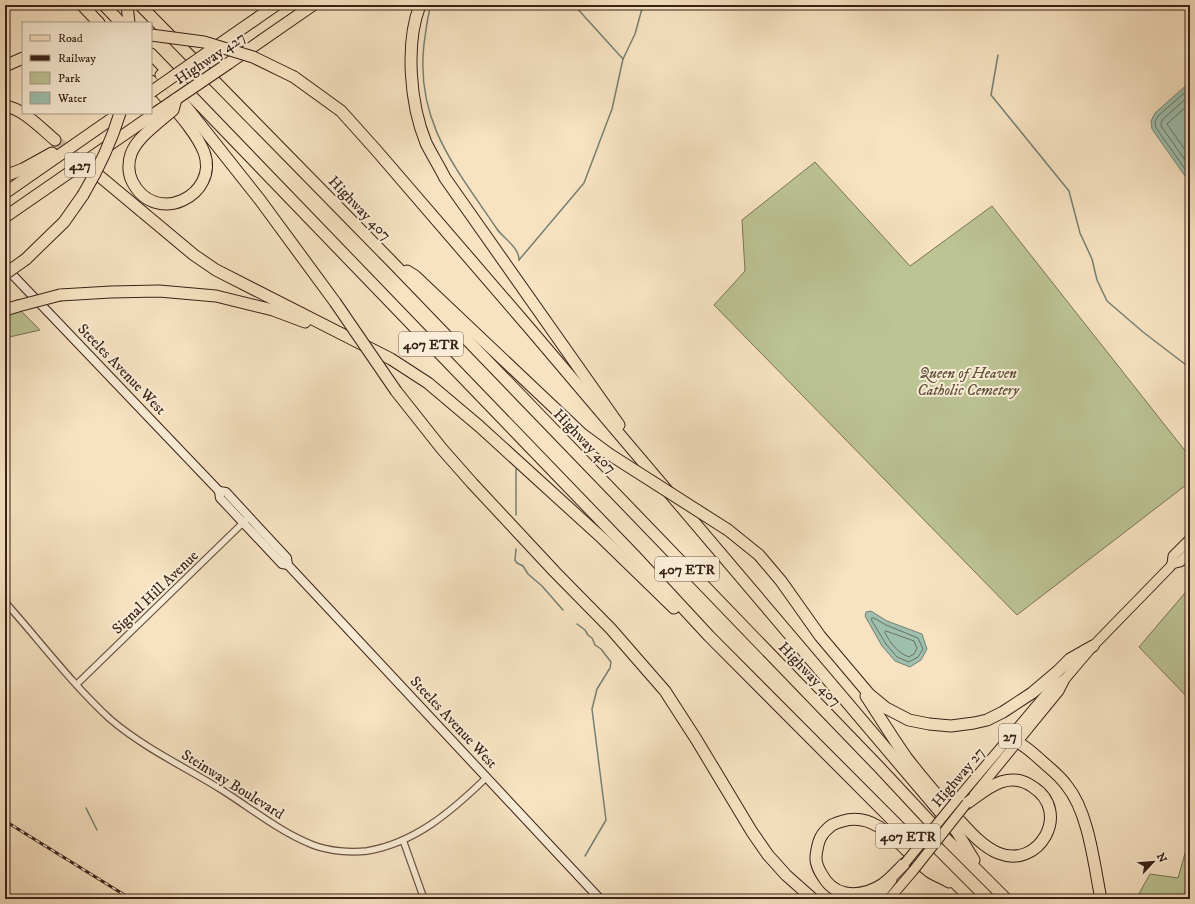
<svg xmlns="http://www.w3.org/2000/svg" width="1195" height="904" viewBox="0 0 1195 904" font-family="'IM FELL DW Pica',serif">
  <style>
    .green { fill: #bcc494; stroke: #7a7256 }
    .water { fill: #9ebfae; stroke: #768072 }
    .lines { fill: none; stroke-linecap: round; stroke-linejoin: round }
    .shore { stroke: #6c7062; stroke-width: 1 }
    .stream { stroke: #768072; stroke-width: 1.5 }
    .motorway-tunnel { stroke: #d1bca0; stroke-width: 11; stroke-dasharray: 11 5.5; stroke-linecap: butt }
    .minor-casing { stroke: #685242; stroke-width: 8 }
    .secondary-casing { stroke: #392117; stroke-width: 10 }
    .primary-casing { stroke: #392117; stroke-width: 11 }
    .motorway-casing { stroke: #392117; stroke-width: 13 }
    .minor { stroke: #faedd7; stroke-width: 5.5 }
    .secondary { stroke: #faedd7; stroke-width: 8 }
    .primary { stroke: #f7e3c2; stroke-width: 9 }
    .motorway { stroke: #f7e3c2; stroke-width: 11 }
    .rail-casing { stroke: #392117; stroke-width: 3 }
    .rail { stroke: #faedd7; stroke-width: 1.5; stroke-dasharray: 4.5; stroke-linecap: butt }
    .primary-bridge-casing { stroke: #392117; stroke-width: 11; stroke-linecap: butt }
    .motorway-bridge-casing { stroke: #392117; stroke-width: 13; stroke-linecap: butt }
    .primary-bridge { stroke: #f7e3c2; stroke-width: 9 }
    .motorway-bridge { stroke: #f7e3c2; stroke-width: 11 }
    .labels { text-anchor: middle; stroke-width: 4; stroke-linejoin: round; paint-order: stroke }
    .shield { fill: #faedd7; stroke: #735e51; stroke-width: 1 }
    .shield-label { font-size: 14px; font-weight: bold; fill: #392117 }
    .street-label { font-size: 15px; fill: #392117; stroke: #faedd7 }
    .park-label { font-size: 15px; font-style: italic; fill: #60523c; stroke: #faedd7 }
  </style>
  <rect width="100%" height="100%" fill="#f7e3c2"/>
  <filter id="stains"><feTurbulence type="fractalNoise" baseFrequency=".005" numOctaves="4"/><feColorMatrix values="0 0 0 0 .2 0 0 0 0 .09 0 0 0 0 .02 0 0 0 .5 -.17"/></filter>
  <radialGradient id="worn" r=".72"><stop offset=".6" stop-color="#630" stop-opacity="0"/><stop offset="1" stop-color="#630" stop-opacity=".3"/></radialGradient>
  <g class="green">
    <path d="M815,162L910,266L992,206L1190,457V482L1017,615L714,305L745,271L742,220Z"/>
    <path d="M20,310L40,330L5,338V315Z"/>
    <path d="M1190,587V700L1139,647Z"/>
    <path d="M1190,836V899H1136L1150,874L1178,878Z"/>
  </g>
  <g class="water">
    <path d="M1190,82V183L1152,129L1151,121L1155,113Z"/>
    <path d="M871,611L887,621L922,634L927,649L921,660L910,667L895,661L882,646L865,616L866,612Z"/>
  </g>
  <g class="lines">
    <g class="shore">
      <path d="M1190,88L1158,116L1155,122L1156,128L1190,176"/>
      <path d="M1190,95L1163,119L1161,123V126L1190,167"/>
      <path d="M1190,103L1167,124L1190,157"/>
      <path d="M872,618H874L886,625L918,638L923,649L918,657L909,662L897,657L886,644L872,621Z"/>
      <path d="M886,631L914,641L917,648L914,654L909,657C898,653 891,644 885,633Z"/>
    </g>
    <g class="stream">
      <path d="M431,5C427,18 426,31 424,44C415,122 456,168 497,229C504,239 519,247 519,260"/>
      <path d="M574,5L623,59"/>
      <path d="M998,55L991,95L1069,191L1080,233L1092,259L1097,280L1107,301L1143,332L1190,368"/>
      <path d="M519,260L584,183L612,109L623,59L635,34L643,5"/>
      <path d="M516,469V515"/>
      <path d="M516,549L515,560L517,563L523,566L528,574L542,586L563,610"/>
      <path d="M577,624L585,630L588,635L592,638L595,645L601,649L611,662L610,668L597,689L592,709L606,820L585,856"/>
      <path d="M86,808L97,830"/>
      <path d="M1180,899L1190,891"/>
    </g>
    <path class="motorway-tunnel" d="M55,140L90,169"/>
    <defs>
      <g id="minor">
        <path d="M5,602C40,641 71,683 110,719C144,748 185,767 222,790C252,809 280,832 313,845C329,851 350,853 367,851C415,843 452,811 486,778"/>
        <path d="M77,684L249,517"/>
        <path d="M403,840L424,899"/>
      </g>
      <g id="secondary">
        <path d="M6,268L219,491L226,492L287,558L288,565L600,899"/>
        <path d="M219,491L220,498L282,564L288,565"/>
      </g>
      <g id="primary">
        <path d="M1172,564L1180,562L1190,552"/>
        <path d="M974,795L1059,691L1065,679"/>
        <path d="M959,797L1053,686L1065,679L1093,646L1170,567L1172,564L1173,556L1190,539"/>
        <path d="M877,899L892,880"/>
        <path d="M889,899L913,871"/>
      </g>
      <g id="motorway">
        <path d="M82,5L99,23"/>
        <path d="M104,5L121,23"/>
        <path d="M127,5L129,23"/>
        <path d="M140,5L392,262L879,767L948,841L1006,899"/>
        <path d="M420,5C405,44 410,104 426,143C432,155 439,166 445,178L619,425"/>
        <path d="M214,48L276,5"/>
        <path d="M151,54L635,556L709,636L971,899"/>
        <path d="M229,63L313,5"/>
        <path d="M5,66L23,58"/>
        <path d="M161,75L260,200L335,302"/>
        <path d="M294,77L341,111L376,150L531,330L957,832L974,860"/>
        <path d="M151,81C167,101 195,129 204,152C220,195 155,228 132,181C128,173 128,162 131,154C136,140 150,130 161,120"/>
        <path d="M5,106C22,108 42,129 55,140"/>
        <path d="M91,169L194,255L216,270L391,359L428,383L479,426L602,538L674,608"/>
        <path d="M5,176L23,169L52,153"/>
        <path d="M5,193L120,113"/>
        <path d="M5,217L154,114"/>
        <path d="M26,259L64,222L83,195"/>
        <path d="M407,271L415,276L582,434L609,454"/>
        <path d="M60,295L111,292L159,291L216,296L273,310L305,322"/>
        <path d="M5,310L18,306"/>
        <path d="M396,391L442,449L472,483L555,572L611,629L665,691L696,739L752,832L768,855L786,875L813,899"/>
        <path d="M728,530L759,555L781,581L820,636L869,694L886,708L909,720L929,724L951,726L974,723L987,720L1003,712L1032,693L1058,671L1070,659L1093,646"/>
        <path d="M866,696C879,716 892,737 906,757C923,779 941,800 959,820C970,832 983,847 998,853C1039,870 1072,812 1033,787C1008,769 987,789 966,804"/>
        <path d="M1009,738C1022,743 1033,753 1044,763C1052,770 1061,777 1067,786C1089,813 1094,865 1101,899"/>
        <path d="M905,863C898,870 891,878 883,884C865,896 840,899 826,881C821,874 815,865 816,856C818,841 820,834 832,825C836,823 839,822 843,821C880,810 905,854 930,872C936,876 943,878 949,882"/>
      </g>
    </defs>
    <use href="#minor" class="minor-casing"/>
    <use href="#secondary" class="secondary-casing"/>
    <use href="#primary" class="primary-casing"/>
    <use href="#motorway" class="motorway-casing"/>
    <use href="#minor" class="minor"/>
    <use href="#secondary" class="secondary"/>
    <use href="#primary" class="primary"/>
    <use href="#motorway" class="motorway"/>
    <defs>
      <path id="rail" d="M5,821L131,899"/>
    </defs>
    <use href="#rail" class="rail-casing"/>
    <use href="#rail" class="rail"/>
    <defs>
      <g id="primary-bridge">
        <path d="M905,863L959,797"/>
        <path d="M913,871L966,804"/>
      </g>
      <g id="motorway-bridge">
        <path d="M151,35L204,42L253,57L294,77"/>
        <path d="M151,92L214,48"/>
        <path d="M154,114L229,63"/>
        <path d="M161,120L173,110L176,99"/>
        <path d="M83,195C99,168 111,143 120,113"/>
        <path d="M5,274L26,259"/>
        <path d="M335,302L396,391"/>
        <path d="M18,306L60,295"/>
        <path d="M609,454L728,530"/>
      </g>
    </defs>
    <use href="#primary-bridge" class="primary-bridge-casing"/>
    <use href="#motorway-bridge" class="motorway-bridge-casing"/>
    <use href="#primary-bridge" class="primary-bridge"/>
    <use href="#motorway-bridge" class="motorway-bridge"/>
  </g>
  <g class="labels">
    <g class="shield">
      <rect x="65" y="153" width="30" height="24" rx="3"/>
      <rect x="399" y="332" width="64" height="24" rx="3"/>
      <rect x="655" y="557" width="64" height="24" rx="3"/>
      <rect x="999" y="724" width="22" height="24" rx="3"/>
      <rect x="876" y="824" width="64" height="24" rx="3"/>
    </g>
    <g class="shield-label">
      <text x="80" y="170">427</text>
      <text x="431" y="349">407 ETR</text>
      <text x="687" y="574">407 ETR</text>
      <text x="1010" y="741">27</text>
      <text x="908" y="841">407 ETR</text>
    </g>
    <g class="street-label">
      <text transform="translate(210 58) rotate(-34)" y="5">Highway 427</text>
      <text transform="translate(360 208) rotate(46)" y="5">Highway 407</text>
      <text transform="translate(122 369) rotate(46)" y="5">Steeles Avenue West</text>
      <text transform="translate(585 441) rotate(46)" y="5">Highway 407</text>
      <text transform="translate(155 592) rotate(-44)" y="5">Signal Hill Avenue</text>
      <text transform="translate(810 674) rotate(46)" y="5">Highway 407</text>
      <text transform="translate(454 722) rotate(47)" y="5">Steeles Avenue West</text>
      <text transform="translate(958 777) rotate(-50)" y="5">Highway 27</text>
      <text transform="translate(233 784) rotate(32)" y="5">Steinway Boulevard</text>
    </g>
    <g class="park-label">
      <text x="968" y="378">Queen of Heaven<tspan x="968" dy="17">Catholic Cemetery</tspan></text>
    </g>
  </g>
  <rect width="1195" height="904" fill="none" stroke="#f7e3c2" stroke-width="20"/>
  <rect x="6" y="6" width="1183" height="892" fill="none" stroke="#392117" stroke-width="2"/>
  <rect x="10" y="10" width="1175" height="884" fill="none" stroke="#392117"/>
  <rect x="22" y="22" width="130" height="92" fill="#faedd7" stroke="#ad9b8a"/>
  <rect x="30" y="35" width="20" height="6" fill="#f7e3c2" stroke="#ad9b8a"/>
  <text x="58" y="42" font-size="12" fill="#392117">Road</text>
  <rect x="30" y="55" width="20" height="6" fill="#392117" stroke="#ad9b8a"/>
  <text x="58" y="62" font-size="12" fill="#392117">Railway</text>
  <rect x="30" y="72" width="20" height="12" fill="#bcc494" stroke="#ad9b8a"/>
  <text x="58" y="82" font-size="12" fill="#392117">Park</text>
  <rect x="30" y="92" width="20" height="12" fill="#9ebfae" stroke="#ad9b8a"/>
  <text x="58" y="102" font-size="12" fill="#392117">Water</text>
  <g transform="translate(1153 862) rotate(64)" stroke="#faedd7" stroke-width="3" paint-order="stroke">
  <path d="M0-3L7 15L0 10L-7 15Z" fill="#392117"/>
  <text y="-6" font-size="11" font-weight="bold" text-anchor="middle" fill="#392117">N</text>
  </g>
  <rect width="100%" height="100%" filter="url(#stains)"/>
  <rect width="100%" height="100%" fill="url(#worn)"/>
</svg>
